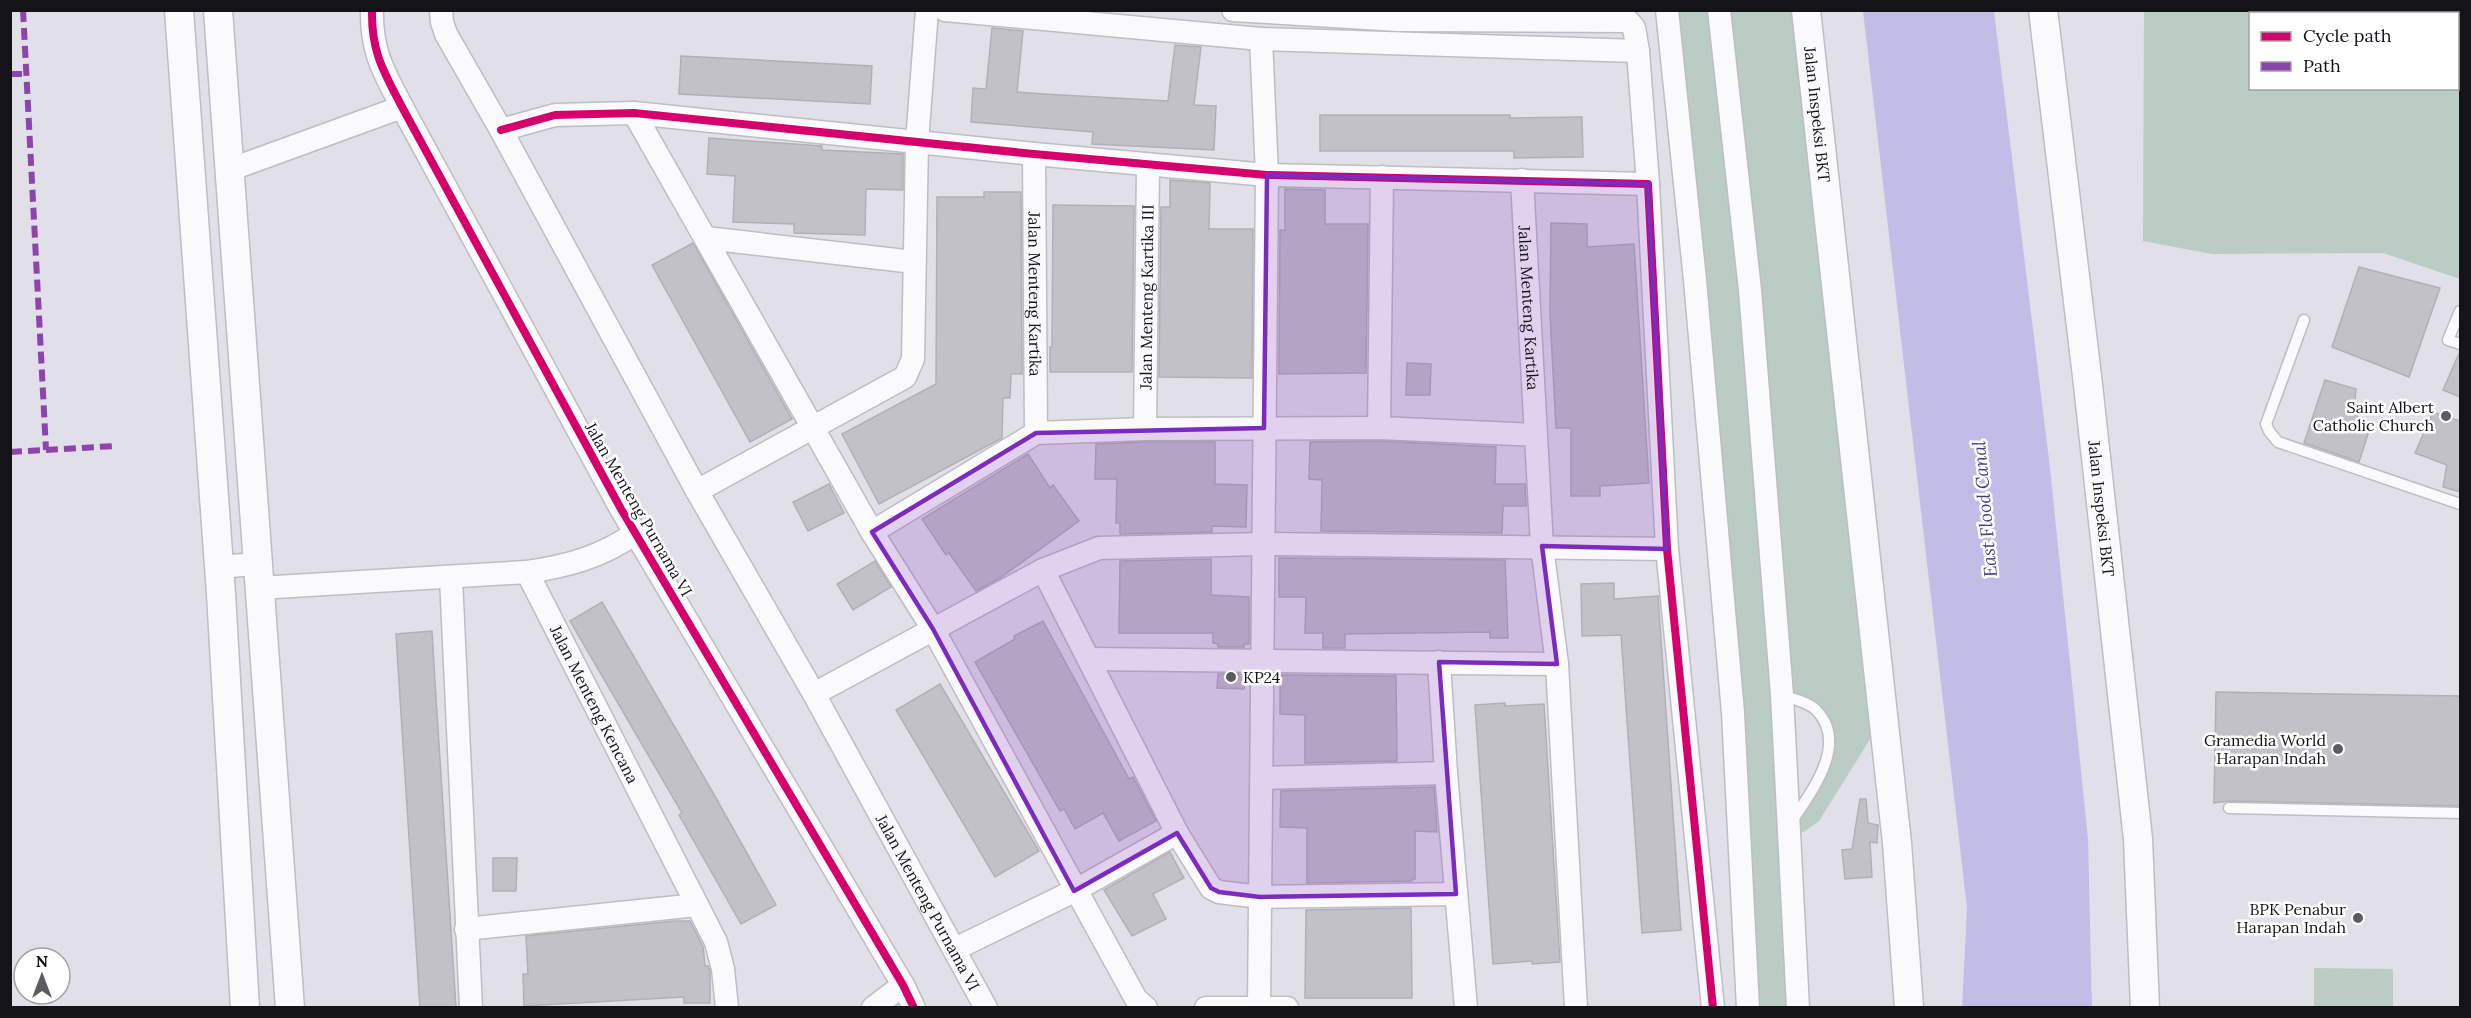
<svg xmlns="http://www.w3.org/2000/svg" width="2471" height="1018" viewBox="0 0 2471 1018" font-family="Lora,serif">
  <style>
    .green { fill: #baccc4; fill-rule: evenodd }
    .water { fill: #c2bde6 }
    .building { fill: #c2c1c7; stroke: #b1b0b6; stroke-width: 1.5 }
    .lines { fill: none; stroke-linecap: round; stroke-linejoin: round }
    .service-casing { stroke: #bdbdc3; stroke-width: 13 }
    .minor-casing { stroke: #bdbdc3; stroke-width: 25 }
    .tertiary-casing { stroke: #bdbdc3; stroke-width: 31 }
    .service { stroke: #fafafc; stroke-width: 10 }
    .minor { stroke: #fafafc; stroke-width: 22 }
    .tertiary { stroke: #fafafc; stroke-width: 28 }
    .quiet { stroke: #8e44ad; stroke-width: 6; stroke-dasharray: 12 6; stroke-linecap: butt }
    .cycleway-casing { stroke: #fff; stroke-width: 11 }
    .cycleway { stroke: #d6006c; stroke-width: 8 }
    .marked { fill: #7b2cbf; fill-opacity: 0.2; stroke: #7b2cbf; stroke-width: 4.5; stroke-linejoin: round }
    .poi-dot { fill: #5b5b61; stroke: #fff; stroke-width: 2 }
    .labels { text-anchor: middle; stroke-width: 5; stroke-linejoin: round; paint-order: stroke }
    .street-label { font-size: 16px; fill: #131318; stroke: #fff }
    .poi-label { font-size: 16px; fill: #131318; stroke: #fff; text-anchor: end }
    .water-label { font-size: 18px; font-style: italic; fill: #493c7e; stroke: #fff }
  </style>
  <rect width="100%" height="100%" fill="#e1e0e8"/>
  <g class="green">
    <path d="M1666,11H1804L1884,717L1819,821L1804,832L1788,827L1808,797L1828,745L1815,709L1782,695L1795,1007H1752Z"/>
    <path d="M2144,11H2460V279L2383,253L2212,254L2143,241ZM2250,14H2458V88H2250Z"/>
    <path d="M2314,968L2393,969V1007H2314Z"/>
  </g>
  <path class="water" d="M1863,11H1994L2050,468L2088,839L2092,1007H1962L1967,908Z"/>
  <g class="building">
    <path d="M992,28L1023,31L1017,92L1044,94L1168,101L1175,45L1201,47L1194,105L1216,106L1214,150L1092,144L1093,132L971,122L973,88L986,89Z"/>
    <path d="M681,56L872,66L870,104L679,94Z"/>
    <path d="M1320,115H1510V118L1582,117L1583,157L1514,158V151H1320Z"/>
    <path d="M709,138L822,146V150L903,154V190L866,189L865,235L794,233V224L733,222L735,176L707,174Z"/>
    <path d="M1170,180L1210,183L1209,229H1253L1252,378L1159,377L1161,207H1170Z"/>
    <path d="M1285,189L1325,190V224H1368L1366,373L1279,374L1280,230H1285Z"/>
    <path d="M984,192H1021L1022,374H1011L1010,398H1003L1002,438L879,504L842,434L936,384L937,197H984Z"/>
    <path d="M1053,205L1134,206L1132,372H1050V347H1052Z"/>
    <path d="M1551,223L1587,224V247L1634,244L1649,483L1600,486V496H1571V428H1556L1550,314Z"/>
    <path d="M693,243L792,419L750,442L652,265Z"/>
    <path d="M2359,267L2440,288L2409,377L2332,347Z"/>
    <path d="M2460,351V397L2443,390Z"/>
    <path d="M1407,363L1431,364L1430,395H1406Z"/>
    <path d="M2325,380L2356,389L2354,408L2368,434L2359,462L2304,443Z"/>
    <path d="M2433,412L2460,421V492L2443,487L2447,465L2415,453Z"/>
    <path d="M1379,441L1496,447L1495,484H1525L1526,506H1503L1502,533L1321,531L1322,480L1309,479L1310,442Z"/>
    <path d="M1145,442H1215V484L1247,485L1246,527L1212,526V532L1120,534V523H1116L1117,479H1095L1096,444Z"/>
    <path d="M1028,454L1050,488L1053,485L1079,521L1000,578L976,591L949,553L946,555L922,519Z"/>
    <path d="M829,484L844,513L808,531L793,502Z"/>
    <path d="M1279,558L1505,560L1508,638H1490V632L1345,634V648H1323V633H1305L1306,597H1279Z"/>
    <path d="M1211,559V595L1249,597V644H1244V647H1218V644L1213,643V633H1119L1120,561Z"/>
    <path d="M875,561L891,587L853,610L837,584Z"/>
    <path d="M1614,583V599L1658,596L1681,930L1642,933L1621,635L1582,636L1581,584Z"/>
    <path d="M602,602L712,791L776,905L741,924L679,815L682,813L570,621Z"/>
    <path d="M1043,621L1129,779L1133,777L1156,821L1119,841L1103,813L1075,829L1064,809L1060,811L975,662L1015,639L1014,636Z"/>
    <path d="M432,631L435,682L456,1008H420L398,667L396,634Z"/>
    <path d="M1218,674H1244V689L1217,688Z"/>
    <path d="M1280,675L1396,676L1397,761L1305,763V715L1280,714Z"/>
    <path d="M940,684L1039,851L995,877L896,710Z"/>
    <path d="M2216,692L2460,696V806L2229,801L2214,803Z"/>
    <path d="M1505,703V706L1544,704L1560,962L1532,964V961L1493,964L1475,705Z"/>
    <path d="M1434,787L1437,832L1415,831V879H1412V881L1307,883V828L1280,827L1281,791Z"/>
    <path d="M1860,799H1866L1868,823L1878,825L1877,843L1870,842L1872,877L1845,879L1842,850L1852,849Z"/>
    <path d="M1170,852L1184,878L1153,894L1166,919L1132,936L1104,890Z"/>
    <path d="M493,858H517L516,891H493Z"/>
    <path d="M1411,908L1412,998H1305L1306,910Z"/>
    <path d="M675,921H690L703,947L705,966H708L710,971V1003H684V997L524,1006L523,974H528L526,936Z"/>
  </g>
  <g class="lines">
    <defs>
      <g id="service">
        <path d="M2460,311L2448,340L2460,344"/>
        <path d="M2304,320L2266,424L2269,431L2278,442L2460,504"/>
        <path d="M1782,695C1793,699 1808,702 1816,710C1849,743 1812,791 1792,821"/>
        <path d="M2229,808L2460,813"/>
      </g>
      <g id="minor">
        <path d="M372,10C371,52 384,72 402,107L621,509L903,985L914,1008"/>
        <path id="s1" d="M441,10L442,22L446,34L501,130L697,491L814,694L986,1008"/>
        <path d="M945,10L1261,39L1638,51"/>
        <path d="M1233,10L1399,20L1628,21L1634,28L1638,51L1648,184"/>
        <path d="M1667,10L1695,280L1733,713L1748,1008"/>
        <path d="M1719,10L1750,290L1782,695L1798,1008"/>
        <path d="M634,113L872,532L933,629L1136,999L1146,1008"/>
        <path d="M501,130L555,115L634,113L1034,154L1267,175L1648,184L1667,549L1713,1008"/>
        <path id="s2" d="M1034,154L1036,433"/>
        <path d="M229,170L402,107"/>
        <path id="s3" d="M1522,180L1542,546L1557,664L1576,1008"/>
        <path d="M706,238L914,262"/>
        <path d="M1379,428L1382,177"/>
        <path id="s4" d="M1145,429L1148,165"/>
        <path d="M697,491L905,377L913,359L917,142L927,10"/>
        <path d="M872,532L1036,433L1145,429L1379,428L1535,435"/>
        <path d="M219,567L257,564"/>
        <path d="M1043,570L1177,833L1211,888L1219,892L1260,897L1456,894"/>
        <path d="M527,572C568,566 602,557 637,532"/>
        <path d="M451,578L471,1008"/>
        <path id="s5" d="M259,588L527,572L716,942L723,969L727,1008"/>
        <path d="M1089,659L1557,664"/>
        <path d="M1439,662L1446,773L1466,1008"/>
        <path d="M814,694L1043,570L1099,548L1263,544L1667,549"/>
        <path d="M1263,778L1446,773"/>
        <path d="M466,929L697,905"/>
        <path d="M955,949L1074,891L1177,833"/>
        <path d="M1259,1007L1267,175L1261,39"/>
        <path d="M873,1008L903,985"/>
        <path d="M1206,1008H1287"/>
      </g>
      <g id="tertiary">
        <path d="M179,10L221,594L245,1008"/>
        <path d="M218,10L290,1008"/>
        <path id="s6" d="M1806,10L1897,843L1909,1008"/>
        <path id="s7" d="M2043,10L2087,376L2138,839L2145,1008"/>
      </g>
    </defs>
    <use href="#service" class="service-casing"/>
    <use href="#minor" class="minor-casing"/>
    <use href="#tertiary" class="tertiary-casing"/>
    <use href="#service" class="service"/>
    <use href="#minor" class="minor"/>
    <use href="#tertiary" class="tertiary"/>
    <g class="quiet">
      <path d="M23,10L46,450"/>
      <path d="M10,74H26"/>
      <path d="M10,452L115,446"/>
    </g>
    <defs>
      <g id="cycleway">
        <path d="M372,10C371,52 384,72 402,107L621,509L903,985L914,1008"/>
        <path d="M501,130L555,115L634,113L1034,154L1267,175L1648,184L1667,549L1713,1008"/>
      </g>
    </defs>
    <use href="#cycleway" class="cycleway-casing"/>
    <use href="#cycleway" class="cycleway"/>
  </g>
  <path class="marked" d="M1267,175L1648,184L1667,549L1542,546L1557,664L1439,662L1456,894L1260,897L1219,892L1211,888L1177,833L1074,891L933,629L872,532L1036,433L1264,428Z"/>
  <g class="poi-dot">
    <circle cx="2446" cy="416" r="6"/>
    <circle cx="1231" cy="677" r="6"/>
    <circle cx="2338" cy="749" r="6"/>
    <circle cx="2358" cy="918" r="6"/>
  </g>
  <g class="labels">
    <g class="street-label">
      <text dy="6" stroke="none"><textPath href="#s6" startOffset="105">Jalan Inspeksi BKT</textPath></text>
      <text dy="6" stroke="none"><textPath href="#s2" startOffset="140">Jalan Menteng Kartika</textPath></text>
      <text dy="6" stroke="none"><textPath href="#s4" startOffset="132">Jalan Menteng Kartika III</textPath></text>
      <text dy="6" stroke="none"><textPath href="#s3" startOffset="128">Jalan Menteng Kartika</textPath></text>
      <text dy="6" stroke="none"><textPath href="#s7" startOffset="502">Jalan Inspeksi BKT</textPath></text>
      <text transform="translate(639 509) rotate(60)" y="6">Jalan Menteng Purnama VI</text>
      <text dy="6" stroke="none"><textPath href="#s5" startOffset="417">Jalan Menteng Kencana</textPath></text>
      <text dy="6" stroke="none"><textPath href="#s1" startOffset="1018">Jalan Menteng Purnama VI</textPath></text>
    </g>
    <g class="poi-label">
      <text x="2434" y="413">Saint Albert<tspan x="2434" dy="18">Catholic Church</tspan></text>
      <text x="1243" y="683" text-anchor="start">KP24</text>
      <text x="2326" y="746">Gramedia World<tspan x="2326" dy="18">Harapan Indah</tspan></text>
      <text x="2346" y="915">BPK Penabur<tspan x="2346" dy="18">Harapan Indah</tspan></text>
    </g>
    <g class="water-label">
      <text transform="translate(1985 509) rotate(-95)" y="6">East Flood Canal</text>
    </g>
  </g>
  <rect width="2471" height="1018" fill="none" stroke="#131318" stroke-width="24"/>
  <rect x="2249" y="12" width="210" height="78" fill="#ffffff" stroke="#a1a1a3" stroke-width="1.5"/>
  <rect x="2261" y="32" width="30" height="9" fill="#d6006c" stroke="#a1a1a3" stroke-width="1.5"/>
  <text x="2303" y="42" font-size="18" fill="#131318">Cycle path</text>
  <rect x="2261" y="62" width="30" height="9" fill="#8e44ad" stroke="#a1a1a3" stroke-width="1.5"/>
  <text x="2303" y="72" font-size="18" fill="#131318">Path</text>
  <g transform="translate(42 976)"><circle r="28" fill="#ffffff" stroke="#a1a1a3" stroke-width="1.5"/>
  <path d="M0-4.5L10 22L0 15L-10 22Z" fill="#5b5b61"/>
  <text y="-9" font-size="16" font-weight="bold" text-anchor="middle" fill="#131318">N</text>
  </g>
</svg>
